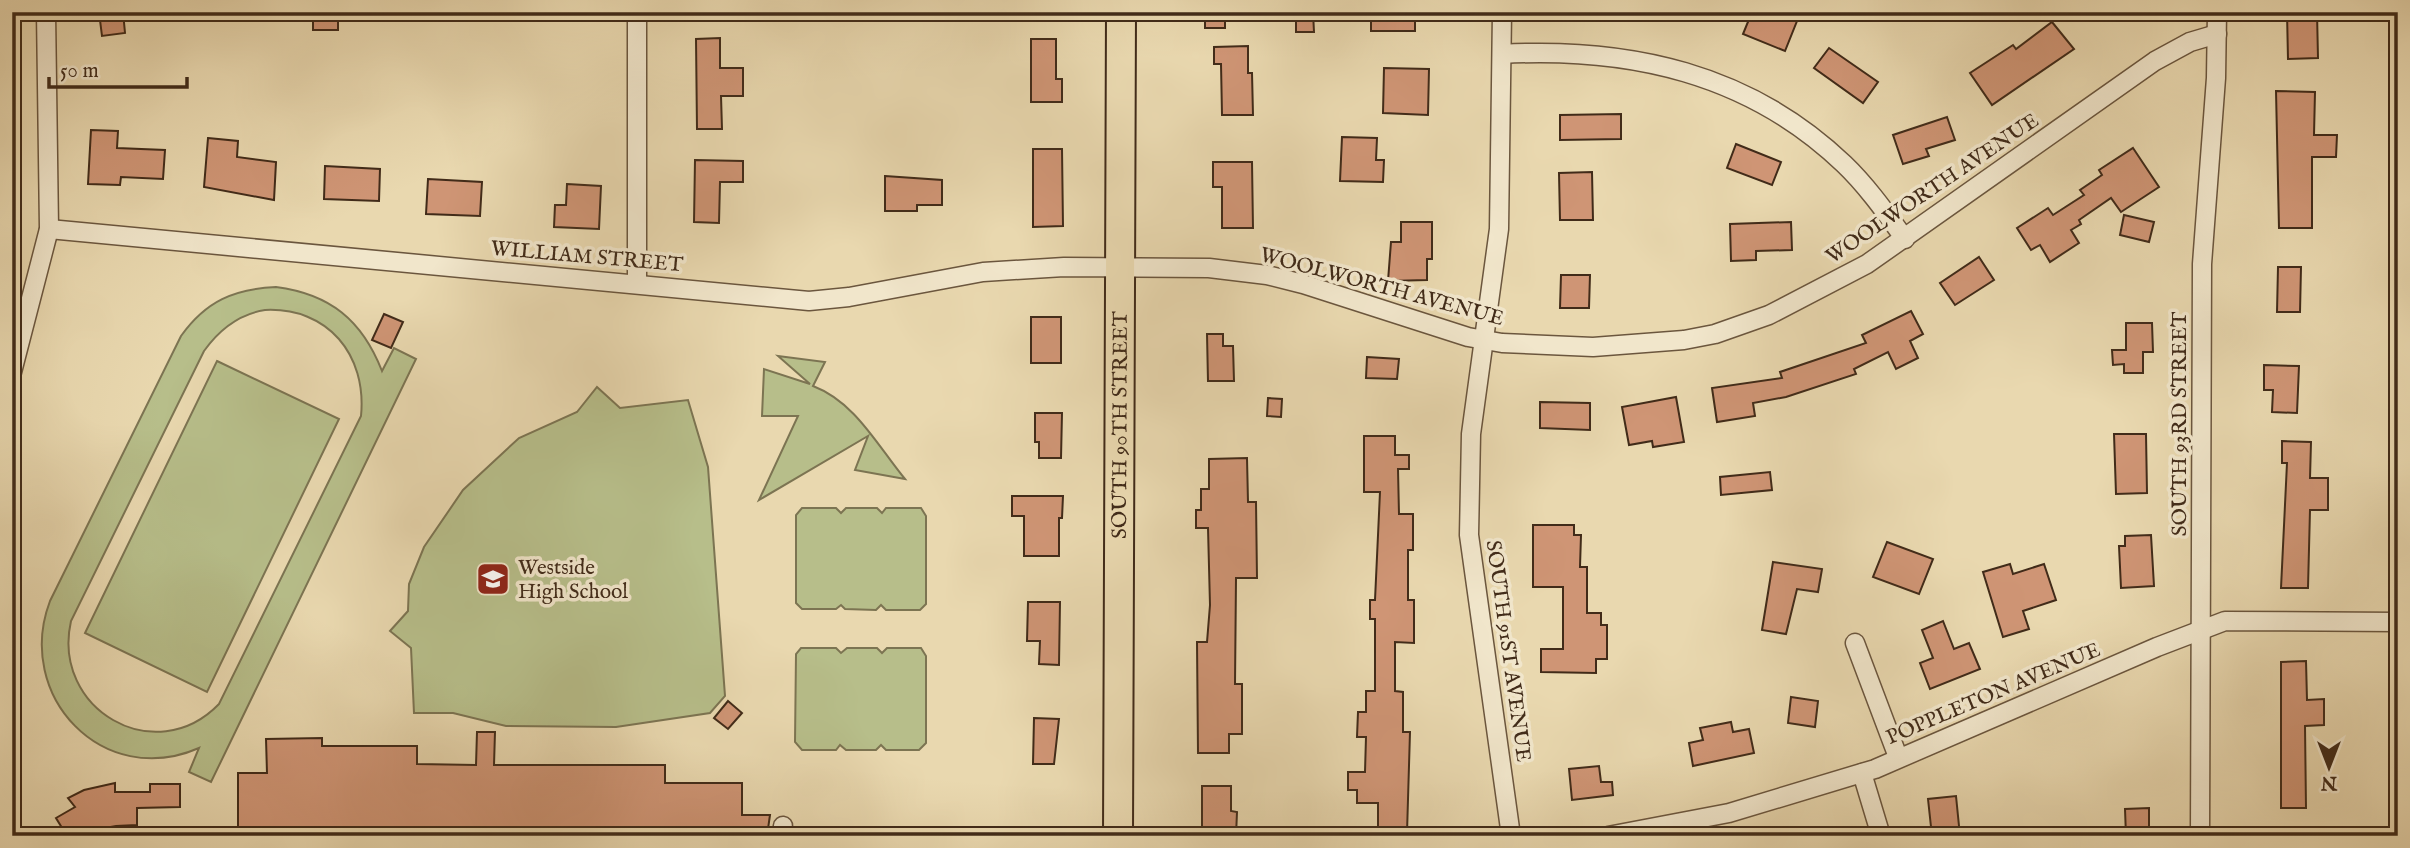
<svg xmlns="http://www.w3.org/2000/svg" width="2410" height="848" viewBox="0 0 2410 848" font-family="'IM FELL English',serif">
  <style>
    .green { fill: #b7be8a; stroke: #7c7452; stroke-width: 2; fill-rule: evenodd }
    .building { fill: #cf9575; stroke: #412b19; stroke-width: 2 }
    .lines { fill: none; stroke-linecap: round; stroke-linejoin: round }
    .street-casing { stroke: #6b563e; stroke-width: 21 }
    .primary-casing { stroke: #412b19; stroke-width: 32 }
    .street { stroke: #f1e6cb; stroke-width: 18 }
    .primary { stroke: #e9d8af; stroke-width: 28 }
    .labels { text-anchor: middle; stroke-width: 7; stroke-linejoin: round; paint-order: stroke }
    .street-label { font-size: 21px; fill: #412b19; stroke: #f1e6cb }
    .poi-label { font-size: 21px; fill: #412b19; stroke: #f1e6cb; text-anchor: start }
  </style>
  <rect width="100%" height="100%" fill="#e9d8af"/>
  <filter id="stains"><feTurbulence type="fractalNoise" baseFrequency=".00286" numOctaves="4"/><feColorMatrix values="0 0 0 0 .2 0 0 0 0 .09 0 0 0 0 .02 0 0 0 .5 -.17"/></filter>
  <radialGradient id="worn" r=".72"><stop offset=".6" stop-color="#630" stop-opacity="0"/><stop offset="1" stop-color="#630" stop-opacity=".3"/></radialGradient>
  <g class="green">
    <path d="M276,287C330,294 362,320 382,371L394,348L416,359L211,782L189,772L199,748C103,790 14,696 50,601L181,336C206,301 234,289 276,287ZM265,310C328,307 367,355 361,416L219,704C155,770 51,709 71,621L204,351C219,330 240,314 265,310Z"/>
    <path d="M778,356L825,362L813,386C855,402 877,445 905,479L855,470L868,436L759,500L798,416H762L764,369L810,384Z"/>
    <path d="M217,361L339,419L207,692L85,633Z"/>
    <path d="M597,387L620,408L688,400L708,467L725,696L710,713L616,727L506,726L453,713H414L411,648L390,631L408,611L409,584L424,547L463,490L519,438L577,412Z"/>
    <path d="M802,508H836L841,513L846,508H877L882,513L886,508H921L926,516V604L920,610H886L881,605L876,610L845,609L841,605L836,609H802L796,603V515Z"/>
    <path d="M801,648H836L841,653L847,648H877L882,653L887,648H921L926,656V743L919,750H886L881,745L876,750H846L840,745L836,750H802L795,742L796,654Z"/>
  </g>
  <g class="building">
    <path d="M99,12H123L125,33L102,36Z"/>
    <rect x="313" y="12" width="25" height="18"/>
    <rect x="1205" y="12" width="20" height="16"/>
    <path d="M1296,12H1313L1314,32H1296Z"/>
    <rect x="1371" y="12" width="44" height="19"/>
    <path d="M1752,12H1776L1797,21L1785,51L1743,34Z"/>
    <path d="M2287,12H2317L2318,58L2288,59Z"/>
    <path d="M2052,22L2074,49L1992,105L1970,73L2013,45L2016,49Z"/>
    <path d="M720,38V68H743V96H721L722,129H697L696,39Z"/>
    <path d="M1031,39H1056V79H1062V102H1031Z"/>
    <path d="M1248,46V73H1252L1253,115H1222L1221,64H1214V47Z"/>
    <path d="M1829,48L1878,82L1863,103L1814,68Z"/>
    <path d="M1384,68L1429,69L1428,115L1383,113Z"/>
    <path d="M2276,91L2315,92L2314,135H2337L2336,157H2312V228H2279Z"/>
    <path d="M1621,114V139L1560,140V115Z"/>
    <path d="M1947,117L1955,140L1926,149L1929,156L1903,164L1893,135Z"/>
    <path d="M91,130L118,131L117,148L165,150L163,179L121,177L120,185L88,184Z"/>
    <path d="M1342,137L1377,138L1376,160H1384L1383,182L1340,181Z"/>
    <path d="M208,138L238,141L237,157L276,162L274,200L204,187Z"/>
    <path d="M1736,144L1781,162L1772,185L1727,168Z"/>
    <path d="M2133,148L2159,187L2121,212L2111,198L2079,220L2081,224L2071,230L2079,243L2050,262L2040,245L2031,250L2017,228L2048,208L2053,215L2084,195L2080,190L2102,175L2099,170Z"/>
    <path d="M1033,149H1062L1063,226L1033,227Z"/>
    <path d="M695,160L743,161V182H720L719,223L694,222Z"/>
    <path d="M1213,162H1252L1253,228H1222V187H1213Z"/>
    <path d="M325,166L380,169L379,201L324,199Z"/>
    <path d="M1592,172L1593,220H1560L1559,173Z"/>
    <path d="M885,176L942,180V205H917V211H885Z"/>
    <path d="M428,179L482,182L480,216L426,214Z"/>
    <path d="M567,184L601,186L599,229L554,227L555,205H566Z"/>
    <path d="M2124,215L2154,222L2149,242L2120,235Z"/>
    <path d="M1401,222H1432V259H1427V280L1388,281L1391,242H1401Z"/>
    <path d="M1791,222L1792,250L1756,251V260L1731,261L1730,224Z"/>
    <path d="M1979,257L1994,280L1955,305L1940,283Z"/>
    <path d="M2278,267H2301L2300,312H2277Z"/>
    <path d="M1561,275H1590L1589,308H1560Z"/>
    <path d="M1911,311L1923,334L1910,341L1918,358L1896,369L1888,352L1854,369L1856,374L1786,397L1753,403L1755,416L1717,422L1712,388L1782,378L1780,372L1866,343L1862,335Z"/>
    <path d="M384,314L403,322L391,348L372,340Z"/>
    <rect x="1031" y="317" width="30" height="46"/>
    <path d="M2126,323H2152L2153,352H2143V373H2124V364L2113,365L2112,350H2126Z"/>
    <path d="M1207,334H1223V346H1233L1234,381H1208Z"/>
    <path d="M1367,357L1399,359L1397,379L1366,378Z"/>
    <path d="M2264,365L2299,366L2297,413L2272,412L2273,390H2264Z"/>
    <path d="M1676,397L1684,442L1653,447L1652,441L1629,445L1622,407Z"/>
    <path d="M1268,398L1282,399L1281,417L1267,416Z"/>
    <path d="M1540,402L1590,403V430L1540,428Z"/>
    <path d="M1035,413H1062L1061,458H1039V442H1035Z"/>
    <path d="M2114,434H2146L2147,493L2116,494Z"/>
    <path d="M1364,436H1395V455H1409V469H1398L1399,514H1413V550H1408V600H1414V643L1395,642V691L1403,692V732H1410L1407,833H1378V803H1357V790H1348V772H1365L1366,737H1357L1358,712H1366V691H1375V619H1370V600H1375L1380,492H1364Z"/>
    <path d="M2282,441L2311,442L2310,478H2328V510H2310L2308,588H2281L2287,463H2282Z"/>
    <path d="M1247,458L1248,502H1256L1257,578H1236L1235,684H1242V734H1229V753H1198L1197,642H1207L1210,605L1208,528H1196V510H1201V489H1209V459Z"/>
    <path d="M1770,472L1772,490L1721,495L1720,477Z"/>
    <path d="M1012,496H1063L1062,518H1059V556H1024V516H1012Z"/>
    <path d="M1533,525H1574V535H1581L1580,567H1587V613H1601V625H1607V659H1596V673L1541,672V649H1563V587H1533Z"/>
    <path d="M2151,535L2154,586L2121,588L2119,546H2125V536Z"/>
    <path d="M1887,542L1933,559L1919,594L1873,577Z"/>
    <path d="M1773,562L1822,569L1818,592L1797,589L1786,634L1762,630Z"/>
    <path d="M2010,564L2013,574L2044,564L2056,600L2023,611L2029,629L2003,637L1983,572Z"/>
    <path d="M1028,602H1060L1059,665L1039,664L1040,641H1027Z"/>
    <path d="M1943,621L1954,649L1969,643L1980,669L1930,689L1920,663L1933,658L1922,630Z"/>
    <path d="M2306,661L2307,700L2324,699V725L2305,726L2306,808H2281V662Z"/>
    <path d="M1791,697L1818,701L1815,727L1788,723Z"/>
    <path d="M728,701L742,713L728,729L714,718Z"/>
    <path d="M1034,718L1059,719L1054,764H1033Z"/>
    <path d="M1731,722L1733,732L1749,729L1754,753L1693,766L1689,743L1703,740L1700,728Z"/>
    <path d="M477,732H495L494,765H665V783H742V815H770L767,836H238V773H267L266,739L322,738V746H417V764L476,765Z"/>
    <path d="M1599,766L1601,782H1612L1613,795L1572,800L1569,769Z"/>
    <path d="M115,783V792H150V784H180V807L137,808V825L116,826L89,831L81,836H67L56,818L75,807L68,798L84,790Z"/>
    <path d="M1202,786H1231V811L1237,812L1236,836H1202Z"/>
    <path d="M1956,796L1960,836H1932L1928,799Z"/>
    <path d="M2149,808V836H2126L2125,809Z"/>
  </g>
  <g class="lines">
    <defs>
      <g id="street">
        <path d="M637,12V283"/>
        <path d="M1502,12L1499,229L1471,434L1469,535L1511,836"/>
        <path d="M1502,54C1629,47 1749,73 1844,164C1867,186 1886,213 1905,239"/>
        <path d="M49,229L809,301L849,297L983,272L1064,267L1209,268L1267,275L1303,284L1468,337L1502,343L1593,347L1684,340L1715,334L1769,315L1867,264L2155,61L2190,42L2217,34"/>
        <path d="M12,372L49,229L46,12"/>
        <path d="M1855,643L1898,757"/>
        <path d="M1862,773L1881,836"/>
        <path d="M782,836L783,826"/>
        <path d="M1608,836L1729,813L1875,769L2157,647L2225,621L2398,622"/>
        <path d="M2200,836L2202,264L2216,78L2217,12"/>
      </g>
      <g id="primary">
        <path id="s1" d="M1118,836L1121,12"/>
      </g>
    </defs>
    <use href="#street" class="street-casing"/>
    <use href="#primary" class="primary-casing"/>
    <use href="#street" class="street"/>
    <use href="#primary" class="primary"/>
  </g>
  <defs>
    <symbol id="school-square" viewBox="-11 -11 22 22"><rect x="-9" y="-9" width="18" height="18" rx="4" fill="#8f2418" stroke="#f1e6cb"/><path d="M0-5L7-2L0 1L-7-2ZM-4 1L0 2.5L4 1V4Q0 6-4 4Z" fill="#fff"/></symbol>
  </defs>
  <g fill-rule="evenodd">
    <use href="#school-square" x="474" y="560" width="38" height="38"/>
  </g>
  <g class="labels">
    <g class="street-label">
      <text transform="translate(1932 188) rotate(-34)" y="7">WOOLWORTH AVENUE</text>
      <text transform="translate(587 256) rotate(5)" y="7">WILLIAM STREET</text>
      <text transform="translate(1382 286) rotate(15)" y="7">WOOLWORTH AVENUE</text>
      <text dy="7" stroke="none"><textPath href="#s1" startOffset="411">SOUTH 90TH STREET</textPath></text>
      <text transform="translate(2179 424) rotate(-90)" y="7">SOUTH 93RD STREET</text>
      <text transform="translate(1509 651) rotate(82)" y="7">SOUTH 91ST AVENUE</text>
      <text transform="translate(1993 693) rotate(-23)" y="7">POPPLETON AVENUE</text>
    </g>
    <g class="poi-label">
      <text x="518" y="574">Westside<tspan x="518" dy="24">High School</tspan></text>
    </g>
  </g>
  <rect width="2410" height="848" fill="none" stroke="#e9d8af" stroke-width="42"/>
  <rect x="14" y="14" width="2382" height="820" fill="none" stroke="#412b19" stroke-width="3.5"/>
  <rect x="21" y="21" width="2368" height="806" fill="none" stroke="#412b19" stroke-width="2"/>
  <g transform="translate(2329 767) rotate(180)" stroke="#f1e6cb" stroke-width="5" paint-order="stroke">
  <path d="M0-5L12 26L0 18L-12 26Z" fill="#412b19"/>
  <text y="-10" font-size="19" font-weight="bold" text-anchor="middle" fill="#412b19">N</text>
  </g>
  <path d="M49 77v10h138v-10" fill="none" stroke="#412b19" stroke-width="3.5"/>
  <text x="60" y="77" font-size="21" fill="#412b19" stroke="#f1e6cb" stroke-width="5" paint-order="stroke">50 m</text>
  <rect width="100%" height="100%" filter="url(#stains)"/>
  <rect width="100%" height="100%" fill="url(#worn)"/>
</svg>
